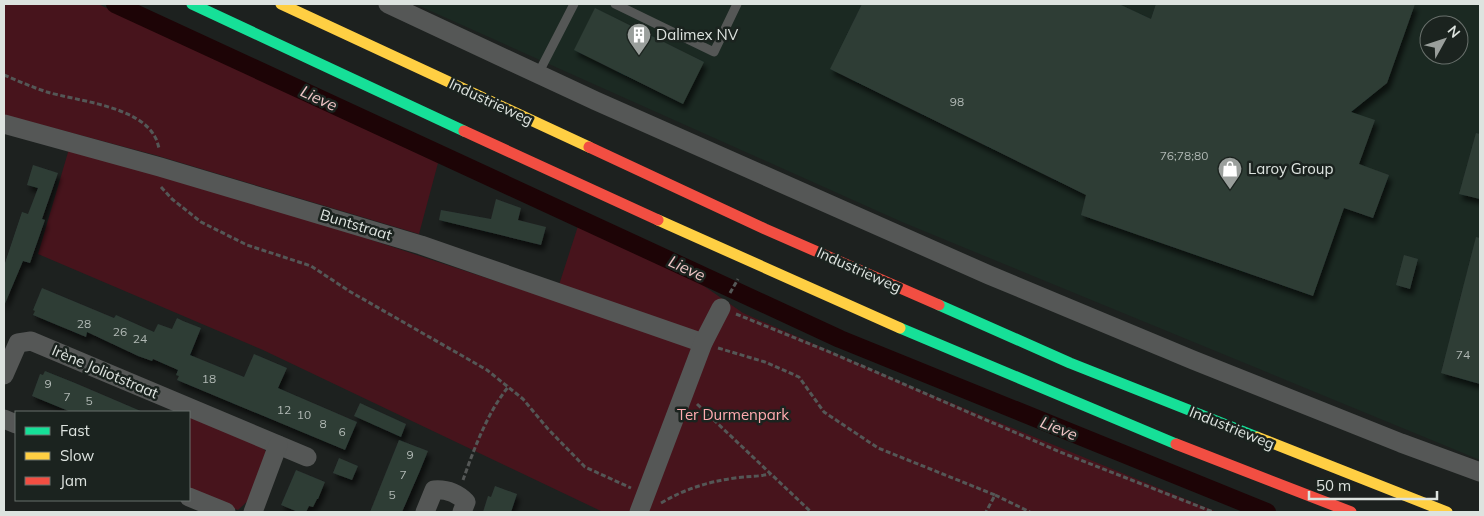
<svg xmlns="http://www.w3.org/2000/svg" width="1484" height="516" viewBox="0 0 1484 516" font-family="Mulish,sans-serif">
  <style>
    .built { fill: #1b2922; fill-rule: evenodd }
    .green { fill: #47141c }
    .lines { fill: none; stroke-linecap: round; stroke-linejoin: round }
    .canal { stroke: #1d0406; stroke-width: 18 }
    .building { fill: #2e3c36; filter: url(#shadow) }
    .path { stroke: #545756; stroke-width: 3; stroke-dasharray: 5 2.5; stroke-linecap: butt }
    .lane { stroke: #555756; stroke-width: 9 }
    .street { stroke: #555756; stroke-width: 19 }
    .fast { stroke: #16e098; stroke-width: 11 }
    .slow { stroke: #ffcf43; stroke-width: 11 }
    .jam { stroke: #f24e42; stroke-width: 11 }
    .labels { text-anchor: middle; stroke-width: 5; stroke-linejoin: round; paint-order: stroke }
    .number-label { font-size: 12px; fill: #b1b9b5 }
    .poi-label { font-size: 15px; fill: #dde3df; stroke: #1b231f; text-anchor: start }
    .street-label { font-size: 15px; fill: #dde3df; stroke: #1b231f }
    .park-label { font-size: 15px; fill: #ffabaf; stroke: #1b231f }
    .water-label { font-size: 16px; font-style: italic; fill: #f2c7c8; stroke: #1b231f }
  </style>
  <defs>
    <filter id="shadow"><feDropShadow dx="3" dy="5.5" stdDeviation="2.5" flood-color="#0009"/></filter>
  </defs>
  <rect width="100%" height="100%" fill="#1d211f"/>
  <path class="built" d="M415,4H1480V460L902,222ZM1429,25H1459V55H1429Z"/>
  <g class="green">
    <path d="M4,4H98L438,163L419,234L155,155L4,115Z"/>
    <path d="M69,149L329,226L672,339L559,285L578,226L685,273L743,313L910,386L1217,512H603L263,350L38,254Z"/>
    <path d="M189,414L261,445L267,453L250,499L238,510L189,490Z"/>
  </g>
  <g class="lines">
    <path class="canal" d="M115,4L840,339L1267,512"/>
  </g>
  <g class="building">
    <path d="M862,4H1119L1151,19L1156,4H1415L1387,83L1351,112L1375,120L1359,164L1389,175L1373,218L1344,208L1313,296L1081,215L1086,195L830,69Z"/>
    <path d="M595,8L704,62L683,104L574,50Z"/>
    <path d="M1476,133L1480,134V199L1459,194Z"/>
    <path d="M33,165L58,173L42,219L45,220L30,263L23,261L4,306V266L22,212L28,214L38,188L27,185Z"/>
    <path d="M496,199L521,208L518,220L546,227L541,245L439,220L441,210L491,219Z"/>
    <path d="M1476,237L1480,238V384L1441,373Z"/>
    <path d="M1404,255L1418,259L1410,289L1396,285Z"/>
    <path d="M42,288L114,318L116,315L154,332L158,324L172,329L177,318L183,321L201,328L190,355L244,377L254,354L287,368L278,388L357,422L345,450L177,380L179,376L176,375L178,370L153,359L152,361L138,356L87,332L86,337L33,315L35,311L33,310Z"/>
    <path d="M45,371L75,383L143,412H71L32,396L40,374L43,375Z"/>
    <path d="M360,403L406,424L401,437L354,416Z"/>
    <path d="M399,440L428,451L419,473L402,512H370Z"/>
    <path d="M339,458L358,466L352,480L333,473Z"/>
    <path d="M296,470L325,482L318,499H317L313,507L309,506L306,512H298L281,505Z"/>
    <path d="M495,486L517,494L511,512H483L488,496L491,497Z"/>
  </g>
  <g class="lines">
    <g class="path">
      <path d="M4,75C18,81 32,87 47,92C77,101 139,106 155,137C157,140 158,145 159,148"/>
      <path d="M161,187L172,199L201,222L247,245L311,266L349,291L487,370L523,399L548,429L585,467L631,488"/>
      <path d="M730,293L738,279"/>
      <path d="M736,314L832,353L1060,452L1213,512"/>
      <path d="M718,348L765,362L799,377L824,412L878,448L995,495L986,512"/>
      <path d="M697,404L811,512"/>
      <path d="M463,480C474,449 488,411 509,386"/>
      <path d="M995,495L1030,512"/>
      <path d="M661,503C685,489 707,482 735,478C747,476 758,477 770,474"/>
    </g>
    <g class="lane">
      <path d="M615,4L714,52L737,4"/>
      <path d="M538,74L574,4"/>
    </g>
    <g class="street">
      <path d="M388,4L596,101L989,275L1193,360L1401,443L1480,472"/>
      <path d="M4,124L160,167L421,245L703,343"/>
      <path d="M4,375L18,343L31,341L307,457"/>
      <path d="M4,419L16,424"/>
      <path d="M189,497L226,512"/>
      <path d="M253,512L278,445"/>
      <path d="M425,512L434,490C447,489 457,493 466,502L462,512"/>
      <path d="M639,512L703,343L721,308"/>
    </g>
    <g class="fast">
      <path d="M192,4L464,131"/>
      <path d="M939,305L1070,363L1257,437"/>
      <path d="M900,328L1176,444"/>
    </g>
    <g class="slow">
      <path d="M281,4L589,147"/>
      <path d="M658,220L900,328"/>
      <path d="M1257,437L1447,512"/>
    </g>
    <g class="jam">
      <path d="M464,131L658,220"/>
      <path d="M589,147L765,229L939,305"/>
      <path d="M1176,444L1351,512"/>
    </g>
  </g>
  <defs>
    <symbol id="building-pin" viewBox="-11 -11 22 30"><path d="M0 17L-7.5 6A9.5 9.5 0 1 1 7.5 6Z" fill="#9a9f9c" stroke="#1b231f"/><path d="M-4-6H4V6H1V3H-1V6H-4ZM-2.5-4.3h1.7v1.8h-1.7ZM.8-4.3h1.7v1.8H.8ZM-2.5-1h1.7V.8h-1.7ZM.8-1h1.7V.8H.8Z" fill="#fff"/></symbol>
    <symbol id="shop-pin" viewBox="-11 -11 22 30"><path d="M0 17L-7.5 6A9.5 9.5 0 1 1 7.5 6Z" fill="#9a9f9c" stroke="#1b231f"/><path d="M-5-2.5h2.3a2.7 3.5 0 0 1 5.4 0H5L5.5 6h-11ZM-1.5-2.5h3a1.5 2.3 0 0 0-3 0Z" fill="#fff"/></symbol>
  </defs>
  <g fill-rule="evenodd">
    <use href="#building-pin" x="625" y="21" width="28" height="38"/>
    <use href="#shop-pin" x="1216" y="155" width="28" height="38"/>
  </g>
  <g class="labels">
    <g class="number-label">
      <text x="957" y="106">98</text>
      <text x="1184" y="160">76;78;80</text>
      <text x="84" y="328">28</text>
      <text x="120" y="336">26</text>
      <text x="140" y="343">24</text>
      <text x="1463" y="359">74</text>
      <text x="209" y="383">18</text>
      <text x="48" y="388">9</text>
      <text x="67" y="401">7</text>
      <text x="89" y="405">5</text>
      <text x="284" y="414">12</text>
      <text x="304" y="419">10</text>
      <text x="323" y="428">8</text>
      <text x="342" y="436">6</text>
      <text x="410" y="459">9</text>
      <text x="403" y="479">7</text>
      <text x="392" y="499">5</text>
    </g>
    <g class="poi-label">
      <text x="656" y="40">Dalimex NV</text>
      <text x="1248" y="174">Laroy Group</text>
    </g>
    <g class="street-label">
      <text transform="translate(491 102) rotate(25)" y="5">Industrieweg</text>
      <text transform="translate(356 225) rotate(17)" y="5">Buntstraat</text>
      <text transform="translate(859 270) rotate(24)" y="5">Industrieweg</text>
      <text transform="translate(105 372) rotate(23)" y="5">Irène Joliotstraat</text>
      <text transform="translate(1232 428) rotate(22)" y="5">Industrieweg</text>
    </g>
    <g class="park-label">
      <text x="733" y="420">Ter Durmenpark</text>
    </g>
    <g class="water-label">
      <text transform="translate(319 98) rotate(25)" y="6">Lieve</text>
      <text transform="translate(687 268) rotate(25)" y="6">Lieve</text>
      <text transform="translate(1059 428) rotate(22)" y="6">Lieve</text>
    </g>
  </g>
  <rect width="1484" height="516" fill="none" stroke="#dde3df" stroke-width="10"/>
  <rect x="15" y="411" width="175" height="90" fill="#1b231f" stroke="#69706c"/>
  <rect x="25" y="427" width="25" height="8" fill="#16e098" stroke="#69706c"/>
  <text x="60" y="436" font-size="15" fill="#dde3df">Fast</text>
  <rect x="25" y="452" width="25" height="8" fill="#ffcf43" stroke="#69706c"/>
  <text x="60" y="461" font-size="15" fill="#dde3df">Slow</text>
  <rect x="25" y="477" width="25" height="8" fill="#f24e42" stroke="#69706c"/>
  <text x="60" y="486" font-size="15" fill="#dde3df">Jam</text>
  <g transform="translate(1444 40) rotate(50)"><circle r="24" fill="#1b231f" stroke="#69706c"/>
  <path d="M0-4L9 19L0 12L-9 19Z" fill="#9a9f9c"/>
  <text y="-8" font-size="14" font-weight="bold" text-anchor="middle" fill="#dde3df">N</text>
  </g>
  <path d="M1309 491v8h128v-8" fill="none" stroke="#dde3df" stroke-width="2.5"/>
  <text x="1316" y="491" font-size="15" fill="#dde3df" stroke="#1b231f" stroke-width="4" paint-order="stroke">50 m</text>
</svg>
